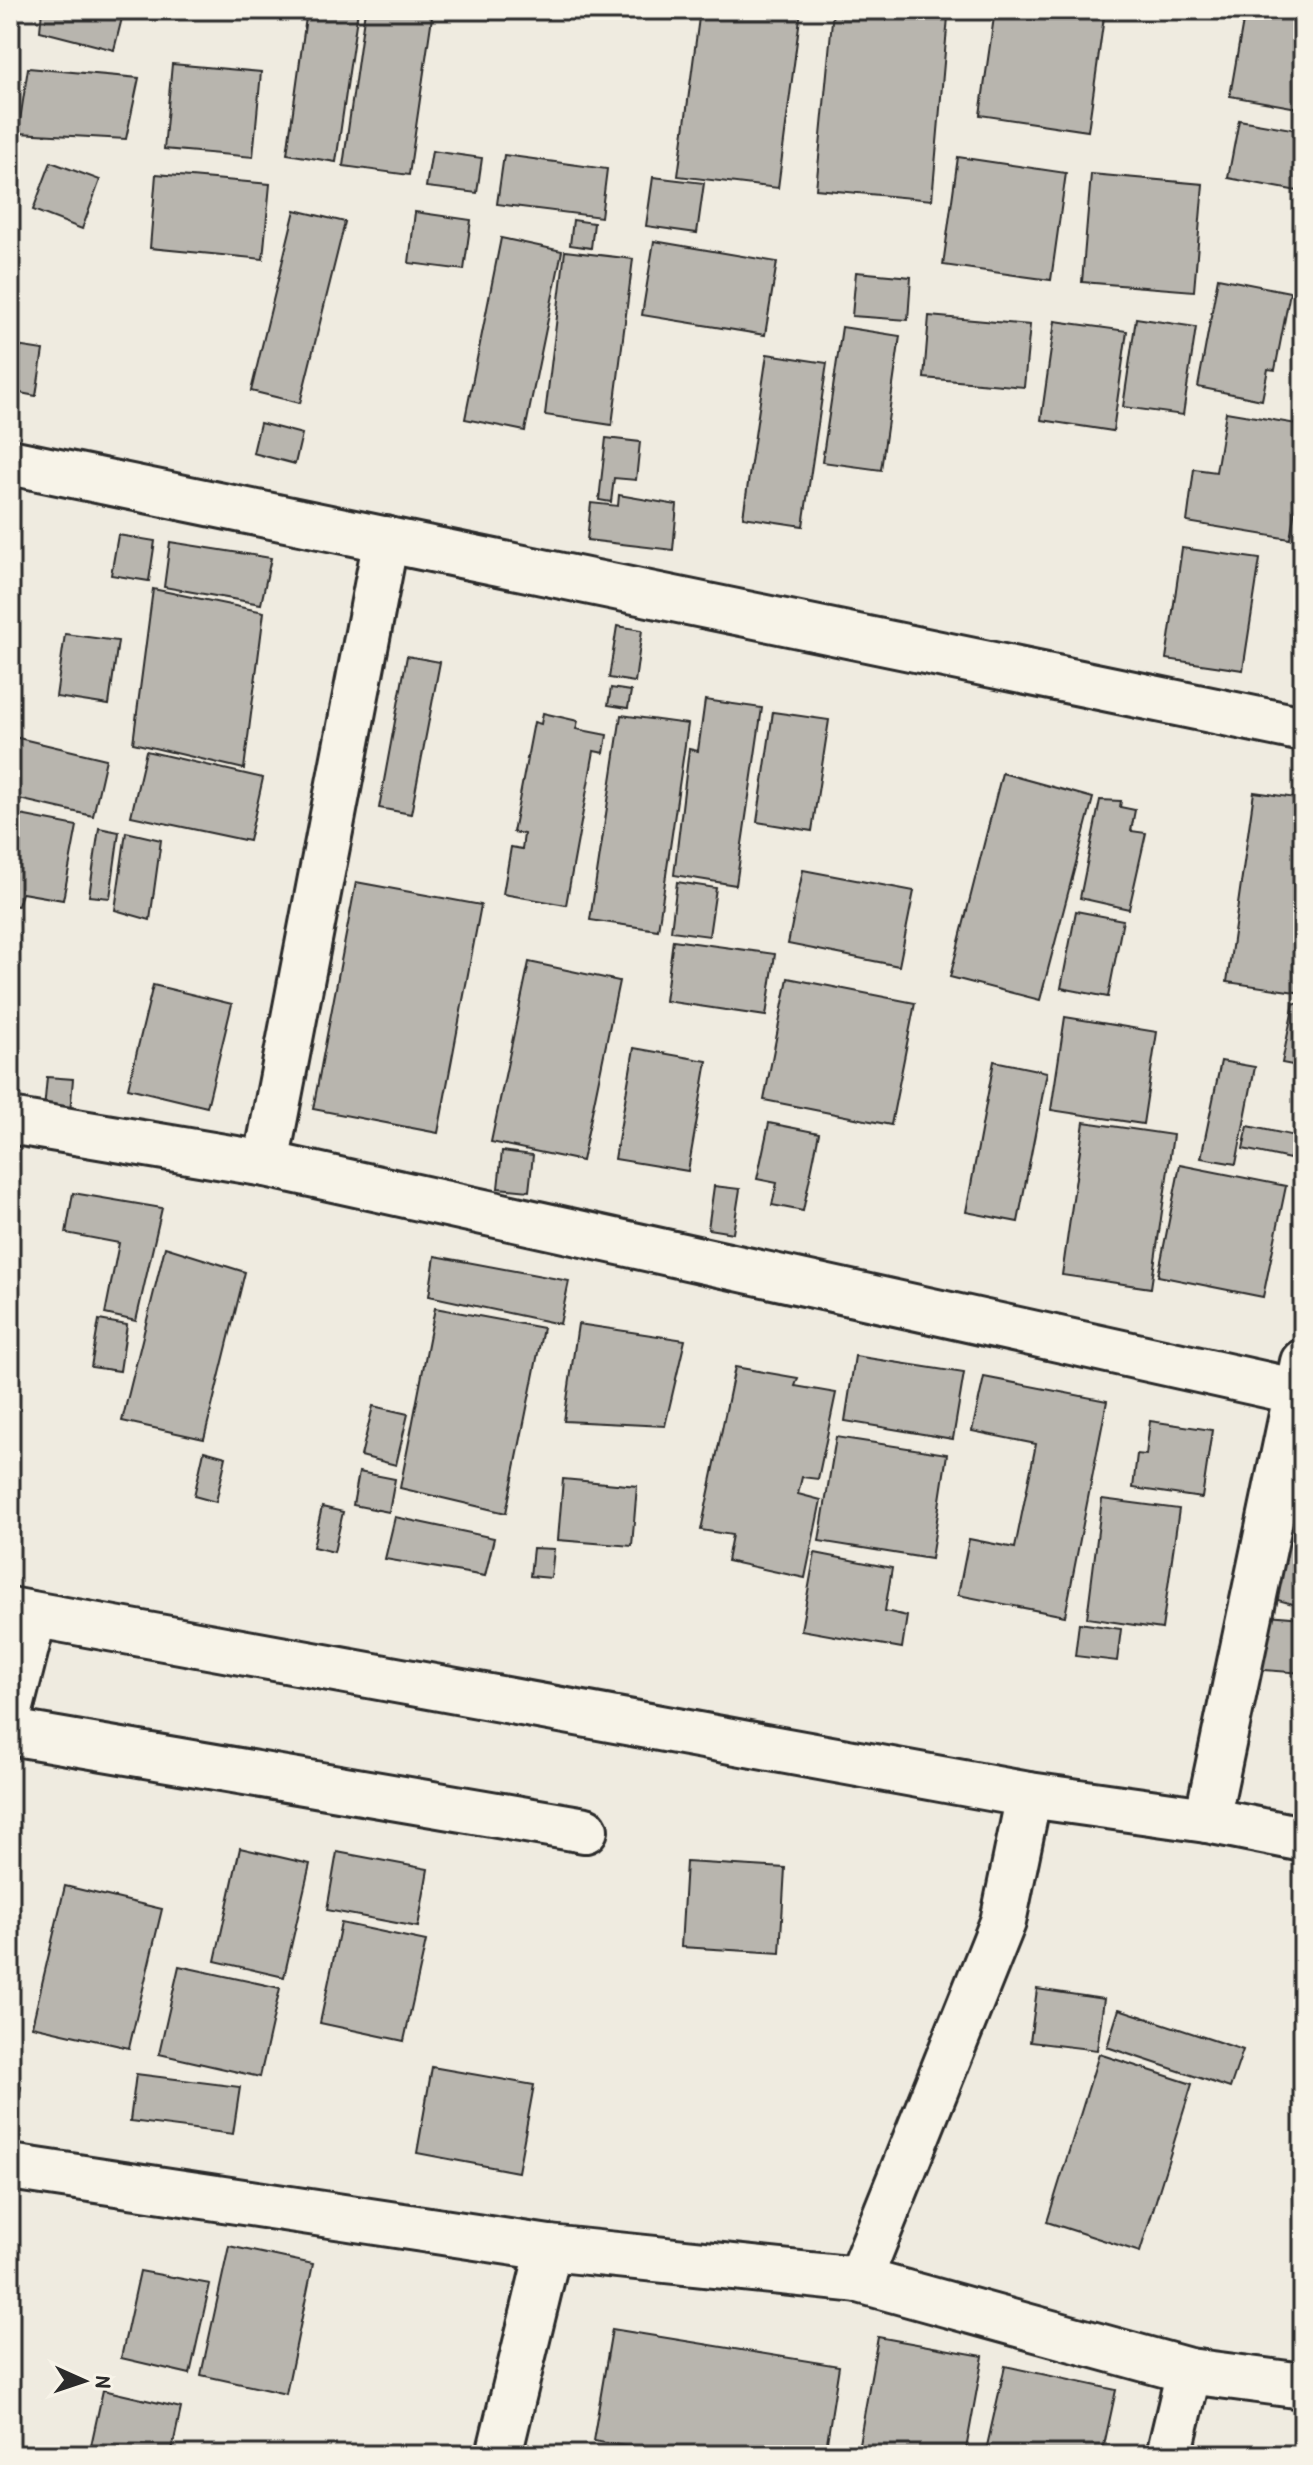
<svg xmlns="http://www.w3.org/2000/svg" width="1313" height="2465" viewBox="0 0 1313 2465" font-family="'Patrick Hand',sans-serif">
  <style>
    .building { fill: #b8b5ae; stroke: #2b2b2b; stroke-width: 2 }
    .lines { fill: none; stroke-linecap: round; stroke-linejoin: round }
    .street-casing { stroke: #2b2b2b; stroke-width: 50 }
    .secondary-casing { stroke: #2b2b2b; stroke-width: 50 }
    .street { stroke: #f7f3e8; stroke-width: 44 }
    .secondary { stroke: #f7f3e8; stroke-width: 44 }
  </style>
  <rect width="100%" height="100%" fill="#efebe0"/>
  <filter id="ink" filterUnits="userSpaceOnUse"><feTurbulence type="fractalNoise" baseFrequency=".0125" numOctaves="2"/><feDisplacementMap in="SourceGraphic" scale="16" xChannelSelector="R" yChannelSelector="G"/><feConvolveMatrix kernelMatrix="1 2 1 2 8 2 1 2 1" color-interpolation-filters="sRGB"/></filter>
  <g filter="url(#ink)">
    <g class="building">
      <path d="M42,10H124L114,50L40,31Z"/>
      <path d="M307,10H358L336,162L287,154Z"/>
      <path d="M365,10H433L409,175L343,166Z"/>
      <path d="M700,10H801L778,188L678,176Z"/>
      <path d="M833,10L948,17L932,200L816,189Z"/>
      <path d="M995,10H1105L1088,131L980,115Z"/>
      <path d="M1245,10H1303V109L1230,96Z"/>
      <path d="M172,64L261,72L253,157L164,149Z"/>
      <path d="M28,68L139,78L126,139L18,133Z"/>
      <path d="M1239,120L1303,131V192L1228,178Z"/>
      <path d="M432,151L482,158L477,193L426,187Z"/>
      <path d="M504,155L607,169L601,217L497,204Z"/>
      <path d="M958,157L1066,173L1051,280L943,265Z"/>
      <path d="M51,162L100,180L82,229L33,210Z"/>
      <path d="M156,174L270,184L263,259L150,248Z"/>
      <path d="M1091,174L1203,184L1194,291L1082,282Z"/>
      <path d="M653,177L704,183L697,233L646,226Z"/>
      <path d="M295,210L345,222L300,403L251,391Z"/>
      <path d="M415,212L471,220L464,270L409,263Z"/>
      <path d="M573,220L594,223L591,248L570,245Z"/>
      <path d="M501,238L562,251L525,431L465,419Z"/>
      <path d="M654,241L777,262L765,335L642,315Z"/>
      <path d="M565,251L633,259L612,425L545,415Z"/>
      <path d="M856,272L911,277L908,320L852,316Z"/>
      <path d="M1218,278L1290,292L1275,370L1268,369L1262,400L1198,387Z"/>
      <path d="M929,316L1030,325L1024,387L924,378Z"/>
      <path d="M1136,318L1196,327L1183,415L1123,407Z"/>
      <path d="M1055,321L1127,331L1113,431L1041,420Z"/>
      <path d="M842,327L900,336L881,470L822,462Z"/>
      <path d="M10,345L43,350L36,396L10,391Z"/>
      <path d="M767,354L827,363L803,526L743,517Z"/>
      <path d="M1226,412L1303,425V459L1290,539L1187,522L1194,469L1216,472Z"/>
      <path d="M260,423L302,434L295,464L253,453Z"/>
      <path d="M606,438L640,442L636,480L614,478L611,502L599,500Z"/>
      <path d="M619,495L677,505L673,550L587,540L591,503L618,506Z"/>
      <path d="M118,535L155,541L149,581L111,575Z"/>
      <path d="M170,542L271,558L261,604L164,587Z"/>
      <path d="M1182,548L1260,559L1243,670L1166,659Z"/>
      <path d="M153,589L264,612L244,769L133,743Z"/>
      <path d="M617,626L642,630L635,682L609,678Z"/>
      <path d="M65,634L118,641L109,705L56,697Z"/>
      <path d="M407,656L440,662L411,814L379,808Z"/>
      <path d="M611,688L631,691L628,708L608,705Z"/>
      <path d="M705,700L762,708L736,885L674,875L689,749L698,751Z"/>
      <path d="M773,712L829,720L812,831L757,822Z"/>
      <path d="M543,713L578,721L576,729L607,735L604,753L594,751L566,905L503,894L511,847L522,849L524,834L513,832L534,722L541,724Z"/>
      <path d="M621,715L688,724L658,930L590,920Z"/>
      <path d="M10,736L106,759L93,816L10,797Z"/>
      <path d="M146,751L263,778L249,841L131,816Z"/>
      <path d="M1002,773L1093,798L1040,1000L950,977Z"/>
      <path d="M1254,792L1303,799V993L1227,982Z"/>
      <path d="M1100,800L1121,801L1120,807L1135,810L1131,831L1146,833L1129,909L1080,898Z"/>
      <path d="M10,813L77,826L63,900L22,893L18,906L10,905Z"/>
      <path d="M99,828L119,832L110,898L89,896Z"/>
      <path d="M126,832L161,840L150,920L115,910Z"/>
      <path d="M803,870L914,891L899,966L788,944Z"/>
      <path d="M356,882L481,905L438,1133L313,1109Z"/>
      <path d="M677,882L716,888L709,936L671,931Z"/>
      <path d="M1076,911L1123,920L1108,997L1061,988Z"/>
      <path d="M673,940L775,954L766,1016L665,1001Z"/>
      <path d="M529,962L619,981L582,1161L491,1142Z"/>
      <path d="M788,978L915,1003L891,1125L764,1100Z"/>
      <path d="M153,985L232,1004L207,1107L128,1088Z"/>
      <path d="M1294,1003L1303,1005V1067L1282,1063Z"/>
      <path d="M1065,1017L1157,1032L1143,1124L1051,1110Z"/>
      <path d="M634,1048L707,1061L688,1171L615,1159Z"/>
      <path d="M994,1061L1047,1072L1018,1222L966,1212Z"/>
      <path d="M1221,1061L1255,1067L1236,1164L1201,1158Z"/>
      <path d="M47,1077L73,1079L69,1124L43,1121Z"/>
      <path d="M1084,1122L1173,1135L1151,1288L1062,1275Z"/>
      <path d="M769,1123L819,1133L803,1211L772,1205L777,1183L757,1179Z"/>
      <path d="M1248,1126L1295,1136L1290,1159L1243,1149Z"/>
      <path d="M502,1151L533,1155L529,1191L498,1188Z"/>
      <path d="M1180,1165L1286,1186L1263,1297L1158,1276Z"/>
      <path d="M714,1186L740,1189L733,1233L708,1229Z"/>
      <path d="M73,1193L162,1208L136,1321L105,1314L119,1243L66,1233Z"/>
      <path d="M165,1247L245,1272L204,1439L122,1421Z"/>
      <path d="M435,1256L569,1281L560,1324L429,1296Z"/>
      <path d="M435,1308L543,1328L506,1513L400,1488Z"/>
      <path d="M99,1320L127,1325L120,1371L91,1367Z"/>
      <path d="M578,1324L685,1340L665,1426L564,1421Z"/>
      <path d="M855,1356L964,1373L953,1439L845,1421Z"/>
      <path d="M735,1367L798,1378L795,1386L836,1393L818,1479L802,1477L798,1494L821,1500L805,1578L727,1561L732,1535L701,1530Z"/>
      <path d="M984,1377L1107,1401L1065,1616L958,1595L969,1539L1015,1548L1036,1444L972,1431Z"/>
      <path d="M373,1406L408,1414L396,1465L361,1456Z"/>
      <path d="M1150,1421L1212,1430L1202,1498L1133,1488L1137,1454L1146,1455Z"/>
      <path d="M836,1437L947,1454L931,1559L819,1541Z"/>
      <path d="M204,1451L226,1457L216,1502L194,1496Z"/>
      <path d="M359,1472L395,1479L389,1512L353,1505Z"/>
      <path d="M563,1479L637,1486L632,1546L558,1540Z"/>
      <path d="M1288,1497L1303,1501V1607L1260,1595Z"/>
      <path d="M1102,1499L1179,1509L1162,1629L1087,1618Z"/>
      <path d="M322,1507L343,1512L334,1552L313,1547Z"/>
      <path d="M395,1517L494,1538L485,1576L385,1559Z"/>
      <path d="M533,1548L554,1549L551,1578L530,1576Z"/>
      <path d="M815,1553L892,1568L885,1611L907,1616L902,1648L801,1630Z"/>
      <path d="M1254,1614L1303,1618V1673L1250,1669Z"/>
      <path d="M1079,1623L1121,1629L1117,1661L1075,1656Z"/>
      <path d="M240,1848L310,1864L284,1977L215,1961Z"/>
      <path d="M337,1852L428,1869L418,1927L327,1910Z"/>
      <path d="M686,1862L785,1868L780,1953L681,1947Z"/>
      <path d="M65,1886L162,1909L129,2048L32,2026Z"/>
      <path d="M341,1923L426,1941L404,2041L320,2023Z"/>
      <path d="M179,1966L280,1988L260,2077L159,2054Z"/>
      <path d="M1037,1989L1104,1999L1097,2050L1030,2042Z"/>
      <path d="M1119,2009L1243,2050L1230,2088L1107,2047Z"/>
      <path d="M1099,2054L1192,2084L1140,2252L1047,2222Z"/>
      <path d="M432,2067L534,2085L518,2172L417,2153Z"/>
      <path d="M136,2074L240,2087L233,2134L130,2121Z"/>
      <path d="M10,2085L21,2087L15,2124H10Z"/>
      <path d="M229,2246L313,2264L286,2394L201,2375Z"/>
      <path d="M140,2271L210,2284L190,2374L121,2358Z"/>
      <path d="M612,2329L839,2366L825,2455H681L593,2441Z"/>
      <path d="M878,2337L983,2356L965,2455H857Z"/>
      <path d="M1005,2366L1116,2390L1102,2455H985Z"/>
      <path d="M103,2390L181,2408L171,2455H89Z"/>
    </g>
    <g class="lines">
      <defs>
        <g id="street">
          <path d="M10,462L1303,729"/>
          <path d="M10,1121L266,1164L1303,1393"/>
          <path d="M266,1164L386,539"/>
          <path d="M10,1711L34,1616"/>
          <path d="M10,1732L585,1830"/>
          <path d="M1207,1820L1303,1362"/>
          <path d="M10,2167L549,2248L859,2280L1003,1922L1029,1795"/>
          <path d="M859,2280L1189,2371L1303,2386"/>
          <path d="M499,2455L549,2248"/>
          <path d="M1169,2455L1189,2371"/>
        </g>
        <path id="secondary" d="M10,1610L1029,1795L1207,1820L1303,1839"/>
      </defs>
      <use href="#street" class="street-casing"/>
      <use href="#secondary" class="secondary-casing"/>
      <use href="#street" class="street"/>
      <use href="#secondary" class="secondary"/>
    </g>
  </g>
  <rect width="1313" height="2465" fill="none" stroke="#f7f3e8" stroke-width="40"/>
  <rect x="20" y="20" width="1273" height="2425" fill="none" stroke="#2b2b2b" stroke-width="3" filter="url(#ink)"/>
  <g transform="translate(84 2381) rotate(93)" stroke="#f7f3e8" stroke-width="6" paint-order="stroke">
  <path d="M0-6L14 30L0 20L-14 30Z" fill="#2b2b2b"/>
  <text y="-12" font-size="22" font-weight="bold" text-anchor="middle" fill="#2b2b2b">N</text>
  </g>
</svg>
